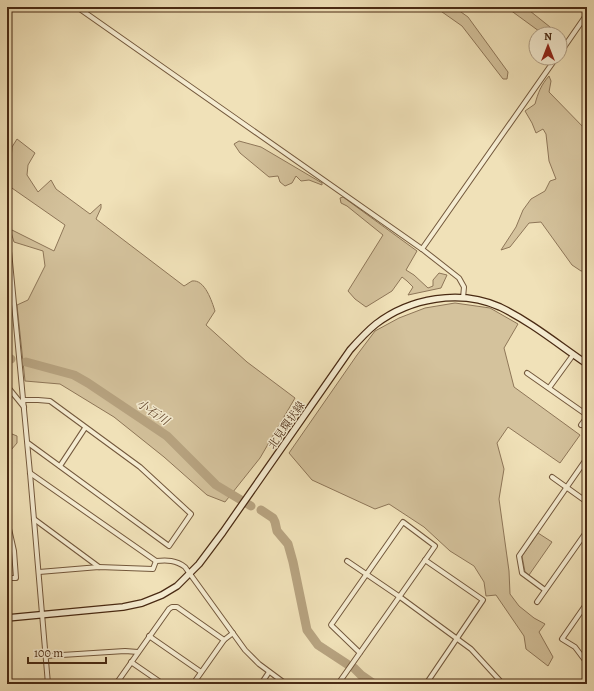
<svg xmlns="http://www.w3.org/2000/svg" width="594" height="691" viewBox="0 0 594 691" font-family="Alegreya,'Noto Serif JP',serif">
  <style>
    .green { fill: #d4c29c; stroke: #8e7658 }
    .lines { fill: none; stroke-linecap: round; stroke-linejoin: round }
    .river { stroke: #b7a380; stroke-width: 9 }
    .minor-casing { stroke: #73583c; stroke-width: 6 }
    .secondary-casing { stroke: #492a13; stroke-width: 8 }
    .minor { stroke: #f5ecd1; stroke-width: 4 }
    .secondary { stroke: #f5ecd1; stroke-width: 5.5 }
    .labels { text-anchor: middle; stroke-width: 3; stroke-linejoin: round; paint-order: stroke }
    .street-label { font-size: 11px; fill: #492a13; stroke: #f5ecd1 }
    .water-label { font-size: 12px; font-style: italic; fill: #64482e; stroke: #f5ecd1 }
  </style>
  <rect width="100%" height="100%" fill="#f0e1b8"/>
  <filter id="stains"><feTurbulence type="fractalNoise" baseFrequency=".005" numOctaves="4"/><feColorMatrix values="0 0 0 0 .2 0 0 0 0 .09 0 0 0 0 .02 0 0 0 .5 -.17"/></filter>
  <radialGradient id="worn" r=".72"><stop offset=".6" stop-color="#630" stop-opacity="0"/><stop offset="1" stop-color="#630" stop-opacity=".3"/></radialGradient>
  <g class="green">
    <path d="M435,7H454L468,17L508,72L507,79H503L462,26Z"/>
    <path d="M506,7H525L550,27L553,34H543Z"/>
    <path d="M549,76L551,81L549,92L587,131V271H581L572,265L541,222L529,223L510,247L501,250L516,227L523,210L531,199L545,191L550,181L556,179L549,161L546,134L543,129L536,133L532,123L525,111L535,104C538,93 541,85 549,76Z"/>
    <path d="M17,139L35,153L28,165L27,175L38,192L51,180L56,189L90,214L101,204V208L96,219L184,286C186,285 190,282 192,281C205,279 212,302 215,311L206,325L247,362L295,398L260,458L225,502L207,495L164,457L114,417L60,384L25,381L17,305L28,300L45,266L43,251L14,242L10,229L54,251L65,225L9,186L7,174L10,171L12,147Z"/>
    <path d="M239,141L261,147L322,183V185L309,180L301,181L296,176L292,183L285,186L280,182L278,176L269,177L240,153L234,144Z"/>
    <path d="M343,197L417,251L406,270L414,275L428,288L433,286V280L439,273L447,275L441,288L408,295L413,287L407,281L402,277L392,291L366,307L355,299L348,291L383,235L347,206L341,203L340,198Z"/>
    <path d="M455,303L490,308L518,324L504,348L514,387L580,435L560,463L508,427L497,443L504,469L499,499L509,571L510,594L519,606L534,618L545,624L539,632L553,657L548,666L526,649L524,636L496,595L486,596L484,582L474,566L450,551L424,527L389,504L375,509L312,480L289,453L357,355L375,331L399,318L425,308Z"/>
    <path d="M7,432L17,436V443L11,450H7Z"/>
    <path d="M538,533L552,542L529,575L525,572L522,556Z"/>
  </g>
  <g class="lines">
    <g class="river">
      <path d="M7,357L11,359"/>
      <path d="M26,362L74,375L88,383L167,436L216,485L251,506"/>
      <path d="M261,510L273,518L275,522L277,531L288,544L293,562L307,630L318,645L347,664"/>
      <path d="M354,668L361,675L374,684"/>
    </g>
    <defs>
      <g id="minor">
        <path d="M77,7L422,249L459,278L464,287L463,298"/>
        <path d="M560,53L587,14"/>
        <path d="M7,230L30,473L48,684"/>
        <path d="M422,249L556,58"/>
        <path d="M527,373L587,415"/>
        <path d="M7,386L24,407"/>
        <path d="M549,388L573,355"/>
        <path d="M23,400H38L50,401L140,467L191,514L169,546L28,443"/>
        <path d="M581,425L587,417"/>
        <path d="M60,466L85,428"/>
        <path d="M30,473L156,561C167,560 176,560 185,567L245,650L259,664L286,684"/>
        <path d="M552,477L587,502"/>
        <path d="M34,519L99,567"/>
        <path d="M7,520L14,551L16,578H7"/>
        <path d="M425,560L483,600L426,684"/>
        <path d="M347,561L400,597L471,649L503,684"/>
        <path d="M39,572L99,567L153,569L156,561"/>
        <path d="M545,590L522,573L519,556L587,458"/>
        <path d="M537,602L587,531"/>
        <path d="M587,603L562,639L575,647L587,663"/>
        <path d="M149,636L201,672"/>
        <path d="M46,656L125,651L138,652"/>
        <path d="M131,662L163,684"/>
        <path d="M116,684L169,609L172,607H177L224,640L233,633"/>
        <path d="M193,684L224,640"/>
        <path d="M261,684L269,672"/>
        <path d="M338,684L435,546L403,522L331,625L360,653"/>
      </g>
      <path id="secondary" d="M7,618L123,607L142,603L162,595L177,586L199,564L223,532L350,350C358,341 366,332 376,324C410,298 460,289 500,307C531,322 559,345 587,364"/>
    </defs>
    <use href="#minor" class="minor-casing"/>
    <use href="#secondary" class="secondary-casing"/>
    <use href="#minor" class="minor"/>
    <use href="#secondary" class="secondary"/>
  </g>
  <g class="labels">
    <g class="street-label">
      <text transform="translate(286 425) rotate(-55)" y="4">北見環状線</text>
    </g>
    <g class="water-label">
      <text transform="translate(153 412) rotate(34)" y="4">小石川</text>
    </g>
  </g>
  <rect width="594" height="691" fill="none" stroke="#f0e1b8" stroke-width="24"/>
  <rect x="8" y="8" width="578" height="675" fill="none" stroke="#492a13" stroke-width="2"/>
  <rect x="12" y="12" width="570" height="667" fill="none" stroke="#492a13"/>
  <g transform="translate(548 46)"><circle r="19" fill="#f5ecd1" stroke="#b09e85"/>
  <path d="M0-3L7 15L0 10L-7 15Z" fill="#8f2418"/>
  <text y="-6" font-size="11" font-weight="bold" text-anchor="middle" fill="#492a13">N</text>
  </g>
  <path d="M28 657v6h78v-6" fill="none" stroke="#492a13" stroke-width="2"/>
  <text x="34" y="657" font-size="12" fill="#492a13" stroke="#f5ecd1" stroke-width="3" paint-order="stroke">100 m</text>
  <rect width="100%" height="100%" filter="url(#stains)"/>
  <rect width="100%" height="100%" fill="url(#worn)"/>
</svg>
